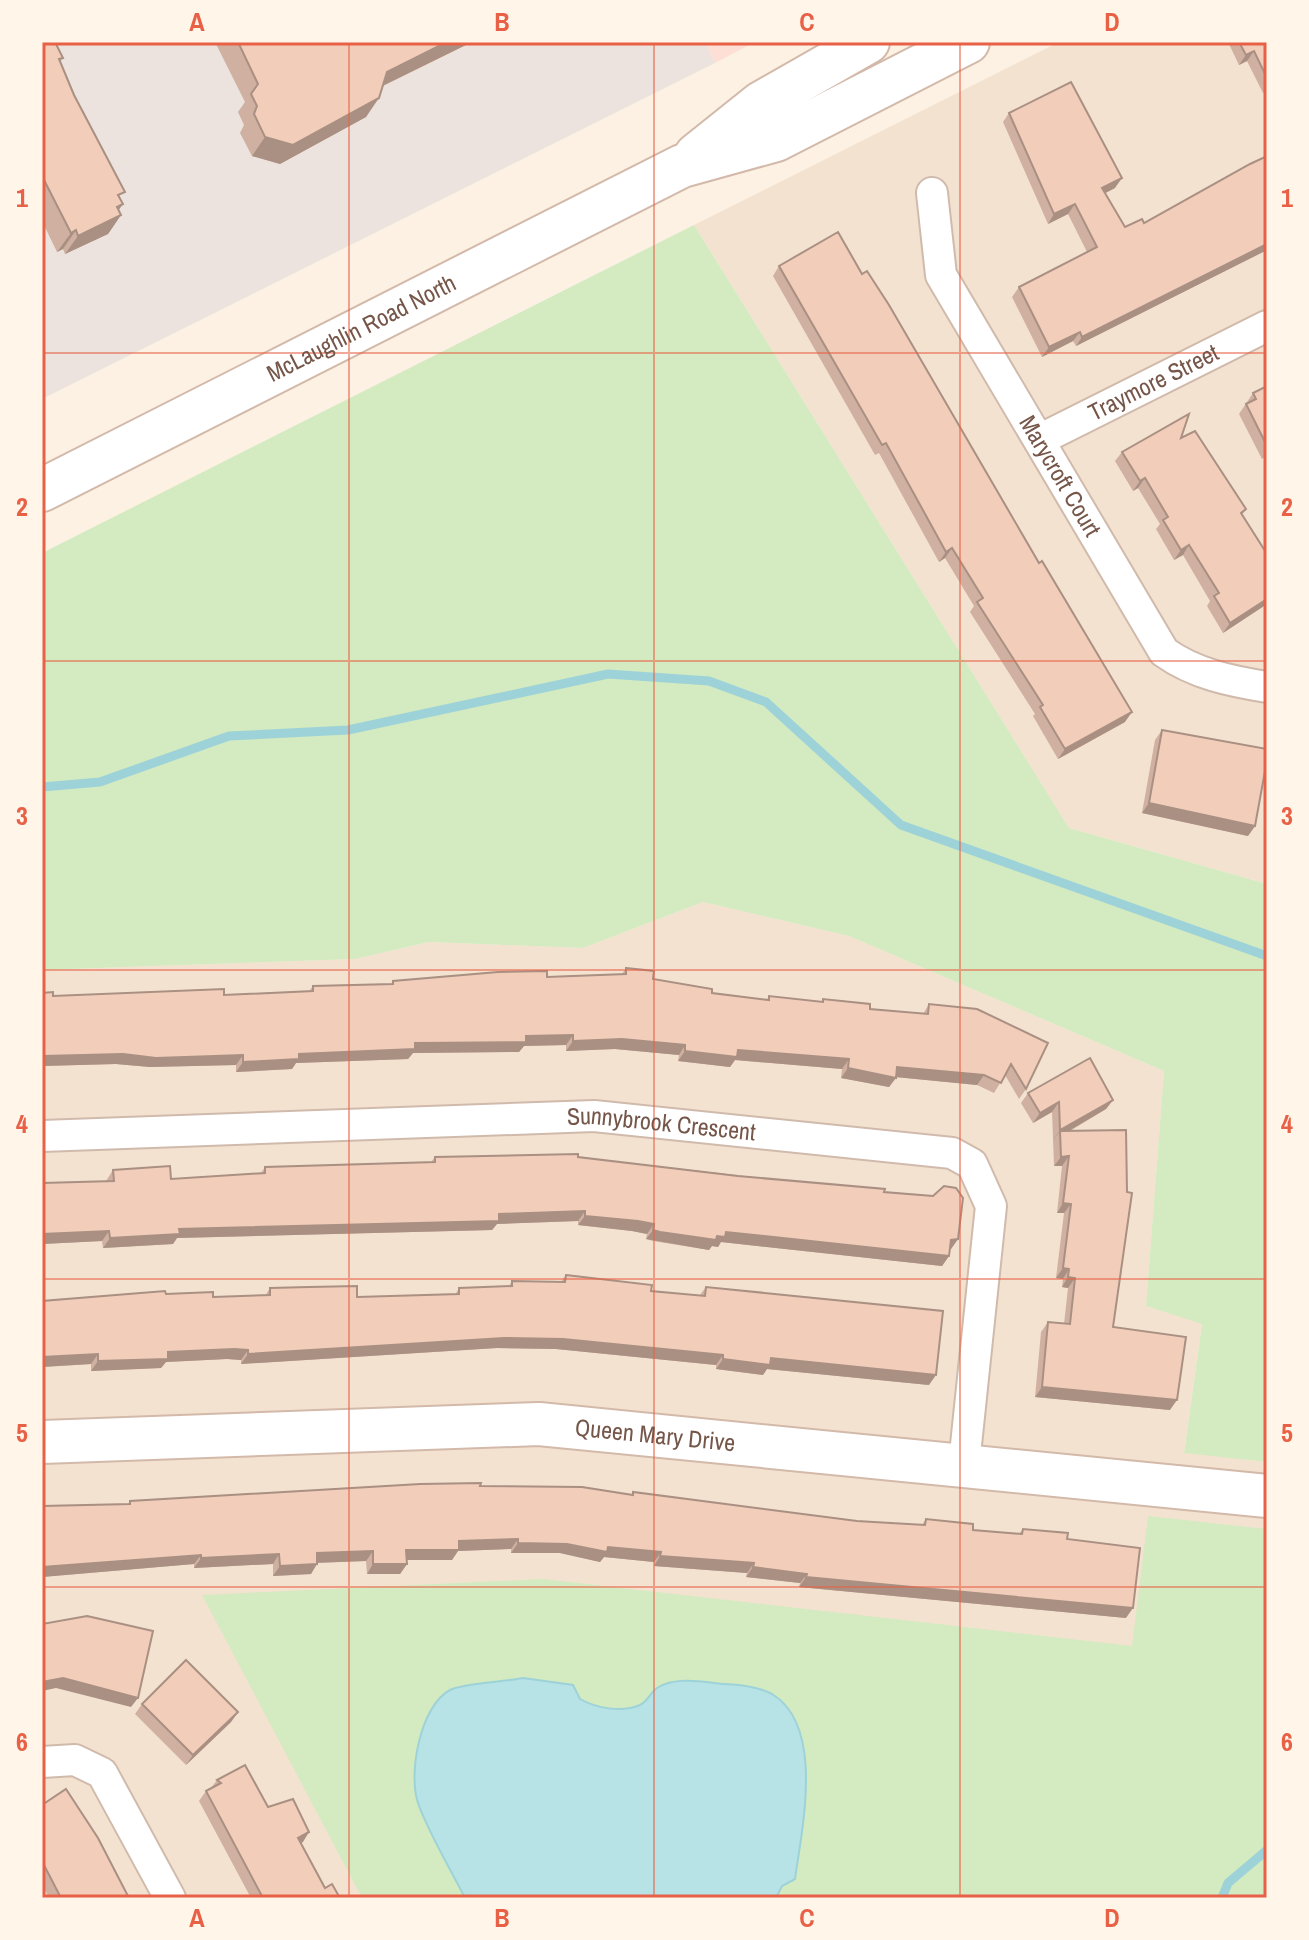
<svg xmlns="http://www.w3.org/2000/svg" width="1309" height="1940" viewBox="0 0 1309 1940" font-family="'Archivo Narrow',sans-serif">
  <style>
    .residential { fill: #f4e2d1 }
    .commercial { fill: #fddfd6 }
    .industrial { fill: #ece3de }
    .green { fill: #d4eac1 }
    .water { fill: #b7e2e6; stroke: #9dd3d8; stroke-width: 2 }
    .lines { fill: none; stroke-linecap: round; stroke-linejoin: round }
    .stream { stroke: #9dd3d8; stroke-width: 9 }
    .street-casing { stroke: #d0baac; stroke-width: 34 }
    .secondary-casing { stroke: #d3b9a9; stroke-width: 46 }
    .street { stroke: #fff; stroke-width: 30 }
    .secondary { stroke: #fff; stroke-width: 42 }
    .wall { fill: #d0b0a0 }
    .shaded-wall { fill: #a99082 }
    .building { fill: #f2cdba; stroke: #a99082; stroke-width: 2 }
    .grid { fill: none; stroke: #e86046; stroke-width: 2; stroke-opacity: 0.55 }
    .labels { text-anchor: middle; stroke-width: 6; stroke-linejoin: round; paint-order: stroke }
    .street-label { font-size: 24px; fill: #755649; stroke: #fff5e9 }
    .neatline { fill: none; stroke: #e86046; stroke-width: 3 }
    .grid-label { font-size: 26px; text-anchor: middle; font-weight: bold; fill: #e86046 }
  </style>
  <rect width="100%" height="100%" fill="#fcf1e3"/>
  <g class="residential">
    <path d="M1059,42H1267V884L1069,828L694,225Z"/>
    <path d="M703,902L849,936L1164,1071L1146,1306L1202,1323L1184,1452L1267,1462V1898H42V970L355,959L429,942L583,948Z"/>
  </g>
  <path class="commercial" d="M705,42H755L715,63Z"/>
  <path class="industrial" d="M42,42H705L715,63L42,399Z"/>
  <g class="green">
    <path d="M694,225L1069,828L1267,884V1462L1184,1453L1202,1324L1146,1306L1164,1071L849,936L703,902L583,948L429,942L355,959L42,970V553Z"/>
    <path d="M1148,1516L1267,1529V1898H362L202,1595L543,1579L1132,1646Z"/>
  </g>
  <path class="water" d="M523,1678L573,1685L580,1699C596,1708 622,1713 640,1705C648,1701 650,1693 657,1688C675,1676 704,1682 724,1684C740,1685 757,1686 772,1694C825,1726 802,1828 795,1879L782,1886L776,1898H465C451,1870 428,1832 418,1803C408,1774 420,1706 450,1690C463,1683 504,1682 523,1678Z"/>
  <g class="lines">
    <g class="stream">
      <path d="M42,787L100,782L229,736L348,730L608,674L709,681L766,702L901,825L1267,956"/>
      <path d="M1222,1898L1228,1883L1267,1850"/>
    </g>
    <defs>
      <g id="street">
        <path id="s1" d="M932,193L941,275L1164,652C1195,674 1230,681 1267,687"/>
        <path id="s2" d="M1039,440L1267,326"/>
        <path id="s3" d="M42,1136L594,1116L952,1153L972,1164L991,1206L964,1464"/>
        <path d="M42,1762L75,1760L102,1773L170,1898"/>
      </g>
      <g id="secondary">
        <path d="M696,155L761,103L868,42"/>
        <path id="s4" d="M42,490L682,166L776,140L968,42"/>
        <path id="s5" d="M42,1442L539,1424L1267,1496"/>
      </g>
    </defs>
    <use href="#street" class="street-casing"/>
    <use href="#secondary" class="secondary-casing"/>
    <use href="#street" class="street"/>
    <use href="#secondary" class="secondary"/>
  </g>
  <g class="wall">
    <path d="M42,42L63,58L60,62L123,204L118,210L121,215L108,234L65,254L63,249L57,252L42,221Z"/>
    <path d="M215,42H472L383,86L366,117L280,164L252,156L240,133L244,125L238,112L245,102Z"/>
    <path d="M1228,42H1267V92L1266,91L1263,93L1247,61L1239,65Z"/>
    <path d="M1009,113L1115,188L1105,193L1125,227L1144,223L1267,156V250L1076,346L1073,341L1042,357L1012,297L1019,287L1087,252L1068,214L1048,224L1003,122Z"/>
    <path d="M779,266L1125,722L1058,759L1033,716L1035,714L970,612L974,606L945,558L939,562L879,453L875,455L773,276Z"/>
    <path d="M1267,386V456L1262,459L1239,414L1253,393Z"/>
    <path d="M1181,438L1246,509L1242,515L1267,604L1223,633L1207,606L1210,601L1183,555L1174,560L1156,529L1160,524L1138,488L1133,491L1115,461L1122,452Z"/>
    <path d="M1162,730L1255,826L1248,836L1142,813L1155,740Z"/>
    <path d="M626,968L653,979L712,993L767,1000L769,996L822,1002L823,999L870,1009L923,1014L929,1004L977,1009L1026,1089L1019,1099L1005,1075L994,1093L977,1085L896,1077L889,1087L841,1078L842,1069L735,1060L730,1067L678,1061L679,1055L615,1049L566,1051V1045L524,1046L519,1052L413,1053L408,1059L296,1063L292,1069L236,1072V1065L150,1067L116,1064L42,1066V993L53,996L224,995L309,991L313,986L391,984L393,981L622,974Z"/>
    <path d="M1028,1093L1113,1100L1106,1109L1070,1131L1113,1327L1170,1410L1035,1397L1041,1332L1048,1322L1064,1324L1068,1288L1062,1287L1063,1279L1056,1278L1064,1213H1057L1062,1166H1054L1052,1112L1033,1123L1021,1103Z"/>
    <path d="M435,1157H578L884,1192L958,1239L951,1249H950L949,1256L942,1266L721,1242L718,1247L712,1246L709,1250L653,1241L646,1239L647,1234L632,1231L578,1225V1221L497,1224L492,1230L177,1238L173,1244L103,1248L102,1241L42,1244V1183L106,1181L113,1170L171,1179L261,1173L265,1167L431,1162Z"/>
    <path d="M566,1275L651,1291L700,1295L706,1287L929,1385L767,1369L763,1375L716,1369V1365L556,1349L497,1348L241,1364V1360L227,1359L166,1362L161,1368L91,1371V1364L42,1367L166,1294L213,1297L265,1296L270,1288L357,1297L455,1295L459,1288L509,1286L512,1281L561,1282Z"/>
    <path d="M480,1486L631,1495L633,1492L857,1521L922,1525L926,1519L973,1530L1019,1534L1023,1529L1067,1539L1126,1618L799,1587L800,1583L746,1577L747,1573L654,1566V1562L604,1557L600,1562L560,1553H511V1549L458,1551L452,1560H407V1564L400,1574H367L366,1561L317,1563L311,1574L273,1576V1564L194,1568V1564L42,1577V1506L128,1504L130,1501Z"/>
    <path d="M142,1704L238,1712L231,1722L186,1765L135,1714Z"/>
    <path d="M217,1780L268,1807L303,1842L300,1843L325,1888L340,1898H251L199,1801L206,1791L211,1788Z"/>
    <path d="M42,1805L129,1898H49L42,1884Z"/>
  </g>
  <g class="shaded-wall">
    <path d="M447,42H472L374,90L387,72Z"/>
    <path d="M1254,51L1247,61L1239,65L1246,55Z"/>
    <path d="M379,98L366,117L280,164L252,156L265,137Z"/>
    <path d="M1122,178L1115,188L1096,198L1102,188Z"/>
    <path d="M123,204L112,219L121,215L108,234L65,254L78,236Z"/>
    <path d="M1075,204L1068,214L1048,224L1054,214Z"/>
    <path d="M76,230L63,249L57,252L71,233Z"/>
    <path d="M1267,244V250L1076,346L1082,337Z"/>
    <path d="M1080,332L1073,341L1042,357L1049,347Z"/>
    <path d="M1145,478L1138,488L1133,491L1140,481Z"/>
    <path d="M1189,545L1183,555L1174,560L1181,550Z"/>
    <path d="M952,548L945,558L939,562L946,552Z"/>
    <path d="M1267,599V604L1223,633L1230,623Z"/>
    <path d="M1132,712L1125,722L1058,759L1065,749Z"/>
    <path d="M1149,803L1255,826L1248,836L1142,813Z"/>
    <path d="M573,1035L566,1045L524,1046L519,1052L413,1053L408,1059L296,1063L292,1069L236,1072L243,1062L299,1054L415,1043L526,1036Z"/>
    <path d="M622,1039L685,1045L679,1055L615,1049L566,1051L573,1041Z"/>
    <path d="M738,1050L849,1059L842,1069L735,1060L730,1067L678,1061L685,1051Z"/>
    <path d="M123,1054L243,1055L236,1065L150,1067L116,1064L42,1066L43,1056Z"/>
    <path d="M897,1067L984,1075L977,1085L895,1077L896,1078L889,1087L841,1078L848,1068Z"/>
    <path d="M1113,1100L1106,1109L1060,1136V1131L1053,1140L1060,1130Z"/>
    <path d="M1059,1102L1052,1112L1033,1123L1040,1113Z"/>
    <path d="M1069,1156L1062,1166H1054L1061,1157Z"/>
    <path d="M1063,1203L1071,1204L1064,1213H1057Z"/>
    <path d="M585,1211L578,1221L497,1224L492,1230L177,1238L173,1244L103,1248L110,1238L179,1229Z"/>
    <path d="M585,1216L638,1221L654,1224L647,1234L632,1231L578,1225Z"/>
    <path d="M653,1230L717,1236L726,1232L949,1256L942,1266L721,1242L718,1247L712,1246L709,1250L646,1239Z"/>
    <path d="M109,1231L102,1241L42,1244V1234Z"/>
    <path d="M958,1239L951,1249L944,1250L951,1240Z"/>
    <path d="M1063,1268L1069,1269L1063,1279L1056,1278Z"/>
    <path d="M1068,1277L1075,1278L1068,1288L1062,1287Z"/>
    <path d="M504,1338L563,1339L723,1355L716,1365L556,1349L497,1348L241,1364L248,1354Z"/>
    <path d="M234,1349L248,1350L241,1360L227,1359L166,1362L161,1368L91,1371L98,1361L168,1352Z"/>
    <path d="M98,1354L91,1364L42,1367V1357Z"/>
    <path d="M771,1358L936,1375L929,1385L767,1369L763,1375L716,1369L723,1359Z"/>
    <path d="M1042,1387L1177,1400L1170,1410L1035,1397Z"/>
    <path d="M518,1539L511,1549L458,1551L452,1560H399L406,1550L459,1541Z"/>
    <path d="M518,1543L567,1544L661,1552L654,1562L604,1557L600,1562L560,1553H511Z"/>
    <path d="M373,1551L366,1561L310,1563L317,1553Z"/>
    <path d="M279,1554L273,1564L194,1568L201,1558Z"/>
    <path d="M201,1555L194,1564L42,1577V1567Z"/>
    <path d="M660,1556L754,1563L747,1573L654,1566Z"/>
    <path d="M317,1564L311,1574L273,1576L280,1566Z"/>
    <path d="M373,1564H407L400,1574H367Z"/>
    <path d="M753,1567L807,1574L800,1583L746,1577Z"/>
    <path d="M806,1577L1133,1608L1126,1618L799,1587Z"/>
    <path d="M63,1678L138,1698L131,1707L56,1688L42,1691V1682Z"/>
    <path d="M238,1712L231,1722L186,1765L193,1755Z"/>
    <path d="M309,1832L303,1842L291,1848L298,1838Z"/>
  </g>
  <g class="building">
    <path d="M42,42H55L63,58L59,59L74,95L125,192L118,195L123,204L117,207L121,215L78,236L76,230L71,233L42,176Z"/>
    <path d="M238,42H447L387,72L379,98L293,145L265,137L254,114L257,106L251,94L258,84Z"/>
    <path d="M1239,42H1267V78L1254,51L1246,55Z"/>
    <path d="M1071,82L1122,178L1102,188L1125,227L1142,219L1144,223L1250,164L1267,156V244L1082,337L1080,332L1049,347L1019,287L1097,247L1075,204L1054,214L1009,113Z"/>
    <path d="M838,232L862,274L867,271L889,305L1039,563L1042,561L1132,712L1065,749L1040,707L1043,705L977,602L983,598L952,548L946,552L886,443L882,445L779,266Z"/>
    <path d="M1267,386V446L1246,404L1256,399L1253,393Z"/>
    <path d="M1189,414L1181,438L1195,431L1246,509L1241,513L1267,554V599L1230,623L1214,596L1219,593L1189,545L1181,550L1163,520L1168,517L1145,478L1140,481L1122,452Z"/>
    <path d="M1162,730L1267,749V760L1255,826L1149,803Z"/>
    <path d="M626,968L654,971L653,979L712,989V993L769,1000V996L823,1002V999L870,1004V1009L928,1014L929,1004L977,1009L1048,1043L1026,1089L1011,1064L1001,1083L984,1075L897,1067L896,1078L848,1068L849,1059L738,1050L737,1057L685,1051V1045L622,1039L573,1041V1035L526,1036V1042L415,1043V1049L299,1054V1059L243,1062V1055L156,1058L123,1054L43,1056L42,1053V993L53,992V996L224,989V995L313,991V986L393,984V981L498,972L547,971V977L626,974Z"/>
    <path d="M1090,1058L1113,1100L1060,1130L1059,1102L1040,1113L1028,1093Z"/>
    <path d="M1126,1130L1127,1192L1132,1193L1113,1327L1186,1337L1177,1400L1042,1387L1048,1322L1070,1324L1075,1278L1068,1277L1069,1269L1063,1268L1071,1204L1063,1203L1069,1156L1061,1157L1060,1131Z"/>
    <path d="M578,1154V1157L738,1176L885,1189L884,1192L933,1196L944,1186L956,1188L963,1198L958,1239L951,1240L949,1256L726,1232L725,1237L717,1236L716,1240L660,1232L653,1230L654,1224L638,1221L585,1216V1211L499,1214V1221L179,1229L180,1234L110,1238L109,1231L42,1234V1183L114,1181L113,1170L170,1166L171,1179L265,1173V1167L435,1162V1157Z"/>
    <path d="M566,1275L652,1285L651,1291L705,1296L706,1287L943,1311L936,1375L771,1358L770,1365L723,1359V1355L563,1339L504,1338L248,1354V1350L234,1349L168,1352V1359L98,1361V1354L42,1357V1301L165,1291L166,1294L213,1292V1297L270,1295V1288L309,1287L357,1286V1297L459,1294V1288L512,1286V1281L565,1282Z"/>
    <path d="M481,1483L480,1486L582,1487L633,1495V1492L857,1521L925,1525L926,1519L973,1524V1530L1022,1534L1023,1529L1068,1533L1067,1539L1140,1548L1133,1608L806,1577L807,1574L753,1567L754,1563L660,1556L661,1552L608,1547L607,1552L567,1544L518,1543V1539L459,1541V1550H406L407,1564H373V1551L317,1553V1564L280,1566L279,1554L201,1558V1555L42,1567V1506L130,1504V1501L420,1484Z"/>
    <path d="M87,1616L153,1631L138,1698L63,1678L42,1682V1624Z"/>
    <path d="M186,1660L238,1712L193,1755L142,1704Z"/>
    <path d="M245,1765L268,1807L293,1799L309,1832L298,1838L325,1888L332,1884L340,1898H263L206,1791L221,1783L217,1780Z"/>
    <path d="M66,1789L98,1838L129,1898H61L44,1865L42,1866V1805Z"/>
  </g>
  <path class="grid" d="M349,42V1898M654,42V1898M960,42V1898M42,353H1267M42,661H1267M42,970H1267M42,1279H1267M42,1587H1267"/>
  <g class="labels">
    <g class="street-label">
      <text dy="8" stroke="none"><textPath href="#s4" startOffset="358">McLaughlin Road North</textPath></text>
      <text dy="8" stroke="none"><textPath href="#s2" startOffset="128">Traymore Street</textPath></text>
      <text dy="8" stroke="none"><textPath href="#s1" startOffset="316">Marycroft Court</textPath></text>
      <text dy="8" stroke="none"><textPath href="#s3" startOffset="620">Sunnybrook Crescent</textPath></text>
      <text dy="8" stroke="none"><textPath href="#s5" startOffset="614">Queen Mary Drive</textPath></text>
    </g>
  </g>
  <rect width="1309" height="1940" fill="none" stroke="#fff5e9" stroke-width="88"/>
  <rect x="44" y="44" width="1221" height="1852" class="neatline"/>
  <g class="grid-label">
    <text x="197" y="31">A</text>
    <text x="502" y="31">B</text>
    <text x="807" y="31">C</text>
    <text x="1112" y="31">D</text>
    <text x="22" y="207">1</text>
    <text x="1287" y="207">1</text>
    <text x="22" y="516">2</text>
    <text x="1287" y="516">2</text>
    <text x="22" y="825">3</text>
    <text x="1287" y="825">3</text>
    <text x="22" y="1133">4</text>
    <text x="1287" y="1133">4</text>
    <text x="22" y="1442">5</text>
    <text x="1287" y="1442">5</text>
    <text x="22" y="1751">6</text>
    <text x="1287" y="1751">6</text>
    <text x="197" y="1927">A</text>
    <text x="502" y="1927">B</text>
    <text x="807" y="1927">C</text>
    <text x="1112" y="1927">D</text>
  </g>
</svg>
